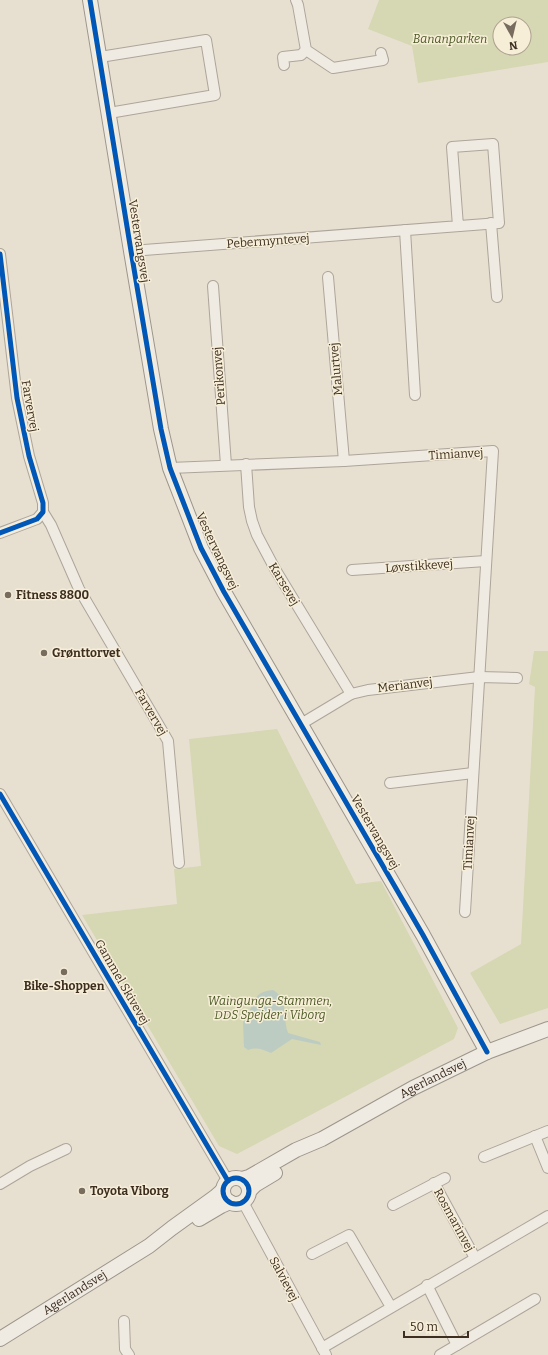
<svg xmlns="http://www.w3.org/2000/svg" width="548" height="1355" viewBox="0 0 548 1355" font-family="Bitter,serif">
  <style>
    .green { fill: #d6d7b3; fill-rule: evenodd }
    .water { fill: #bcccc2 }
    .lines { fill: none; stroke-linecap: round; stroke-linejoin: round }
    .street-casing { stroke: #ada599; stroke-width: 12 }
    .secondary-casing { stroke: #9c958a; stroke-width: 16 }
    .street { stroke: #efebe3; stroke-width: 10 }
    .secondary { stroke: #efebe3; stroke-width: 14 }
    .cycleway-casing { stroke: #f7eed8; stroke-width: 8 }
    .cycleway { stroke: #0057b8; stroke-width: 5 }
    .poi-dot { fill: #786c5e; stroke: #f7eed8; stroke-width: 1.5 }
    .labels { text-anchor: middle; stroke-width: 3; stroke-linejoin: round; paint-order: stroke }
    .park-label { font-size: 12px; font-style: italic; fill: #4d5a26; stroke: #f7eed8 }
    .street-label { font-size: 12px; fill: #3d2e20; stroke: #f7eed8 }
    .poi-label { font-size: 12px; font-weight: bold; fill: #3d2e20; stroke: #f7eed8; text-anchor: start }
  </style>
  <rect width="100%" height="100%" fill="#e7e0d1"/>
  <g class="green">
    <path d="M379,0H548V62L418,83L412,46L368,29ZM500,24H524V48H500Z"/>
    <path d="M534,651H548V1008L500,1024L470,973L521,944L535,687L529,684Z"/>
    <path d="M277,729L356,884L381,881L458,1028L454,1039L237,1154L219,1146L82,915L177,904L174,869L201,866L189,739Z"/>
  </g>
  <path class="water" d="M273,990C289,999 282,1017 288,1033L320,1042L321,1045L292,1039L271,1053C262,1049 257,1047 248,1050L244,1047L243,1022C255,1010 248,992 273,990Z"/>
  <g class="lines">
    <defs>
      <g id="street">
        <path d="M296,0L298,5L306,50L333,68L383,60L381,53"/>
        <path d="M100,57L206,40L215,95L109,113"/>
        <path d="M284,65L283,57L301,55L306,50"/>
        <path d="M491,223L497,297"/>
        <path d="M405,230L415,395"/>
        <path d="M131,251L499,223L493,144L452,147L458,226"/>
        <path d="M0,254L17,398L29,456L43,503V512L37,519L0,533"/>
        <path d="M328,277L344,461"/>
        <path d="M213,286L226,465"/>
        <path d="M246,464L249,507L252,521L257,535L275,569L351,694"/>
        <path d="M170,468L344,461L493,451L465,912"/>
        <path d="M43,512L51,525L79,589L168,741L179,863"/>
        <path d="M352,570L486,561"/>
        <path d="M301,724L351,694L368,690L479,677L517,678"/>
        <path d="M390,783L473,773"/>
        <path d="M0,794L228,1181"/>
        <path d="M535,1136L548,1168"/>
        <path d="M484,1157L548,1131"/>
        <path d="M434,1183L475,1258"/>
        <path d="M0,1184L30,1166L66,1149"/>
        <path d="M243,1202L326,1355"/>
        <path d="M393,1205L445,1178"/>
        <path d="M312,1254L349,1235L391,1307"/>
        <path d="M427,1285L457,1345"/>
        <path d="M124,1321L125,1349L129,1355"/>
        <path d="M322,1348L548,1216"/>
        <path d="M440,1355L535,1299"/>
      </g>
      <g id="secondary">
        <path d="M90,0L131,251L161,429L170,468L201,548L224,592L423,935L487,1052"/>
        <circle cx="236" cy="1191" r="13"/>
        <path id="s1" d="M242,1179L249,1177L296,1150L322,1139L413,1088L487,1052L548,1029"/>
        <path d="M249,1191L255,1185L275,1173"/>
        <path d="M199,1219L221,1206L230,1202"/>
        <path id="s2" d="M0,1339L149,1246L172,1228L215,1197L223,1190"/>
      </g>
    </defs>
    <use href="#street" class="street-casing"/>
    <use href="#secondary" class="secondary-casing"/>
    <use href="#street" class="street"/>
    <use href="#secondary" class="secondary"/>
    <defs>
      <g id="cycleway">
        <path d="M90,0L131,251L161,429L170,468L201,548L224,592L423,935L487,1052"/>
        <path d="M0,254L17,398L29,456L43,503V512L37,519L0,533"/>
        <path d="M0,794L228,1181"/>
        <circle cx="236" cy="1191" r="13"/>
      </g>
    </defs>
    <use href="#cycleway" class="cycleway-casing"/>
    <use href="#cycleway" class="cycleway"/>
  </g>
  <g class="poi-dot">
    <circle cx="8" cy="595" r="4"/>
    <circle cx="44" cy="653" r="4"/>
    <circle cx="64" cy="972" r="4"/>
    <circle cx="82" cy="1191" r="4"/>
  </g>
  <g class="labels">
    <g class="park-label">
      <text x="450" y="43">Bananparken</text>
      <text x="270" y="1005">Waingunga-Stammen,<tspan x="270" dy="14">DDS Spejder i Viborg</tspan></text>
    </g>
    <g class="street-label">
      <text transform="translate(139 241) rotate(81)" y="4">Vestervangsvej</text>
      <text transform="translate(268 241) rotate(-4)" y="4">Pebermyntevej</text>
      <text transform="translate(336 369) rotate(-95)" y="4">Malurtvej</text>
      <text transform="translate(219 376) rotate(-94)" y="4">Perikonvej</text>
      <text transform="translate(30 406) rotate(80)" y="4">Farvervej</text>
      <text transform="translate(456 454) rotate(-3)" y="4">Timianvej</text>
      <text transform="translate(217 551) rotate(65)" y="4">Vestervangsvej</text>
      <text transform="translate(419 566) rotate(-4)" y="4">Løvstikkevej</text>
      <text transform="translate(284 584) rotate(59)" y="4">Karsevej</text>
      <text transform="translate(405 685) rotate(-7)" y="4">Merianvej</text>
      <text transform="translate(151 712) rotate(60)" y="4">Farvervej</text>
      <text transform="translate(375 832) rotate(60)" y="4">Vestervangsvej</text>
      <text transform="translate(469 843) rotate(-87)" y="4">Timianvej</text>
      <text transform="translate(122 982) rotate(60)" y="4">Gammel Skivevej</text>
      <text dy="4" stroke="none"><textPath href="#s1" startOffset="216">Agerlandsvej</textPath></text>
      <text transform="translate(454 1220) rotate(61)" y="4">Rosmarinvej</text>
      <text transform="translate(284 1279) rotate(62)" y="4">Salvievej</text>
      <text dy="4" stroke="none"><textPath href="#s2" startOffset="88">Agerlandsvej</textPath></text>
    </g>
    <g class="poi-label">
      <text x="16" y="599">Fitness 8800</text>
      <text x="52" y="657">Grønttorvet</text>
      <text x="64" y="990" text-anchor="middle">Bike-Shoppen</text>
      <text x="90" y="1195">Toyota Viborg</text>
    </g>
  </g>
  <g transform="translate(512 36) rotate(172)"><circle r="19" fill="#f7eed8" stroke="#ada18e"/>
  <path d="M0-3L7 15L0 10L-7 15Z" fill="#786c5e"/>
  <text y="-6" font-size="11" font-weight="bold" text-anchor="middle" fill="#3d2e20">N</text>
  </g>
  <path d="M404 1331v6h64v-6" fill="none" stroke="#3d2e20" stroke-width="2"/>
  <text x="410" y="1331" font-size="12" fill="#3d2e20" stroke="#f7eed8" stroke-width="3" paint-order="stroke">50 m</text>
</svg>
